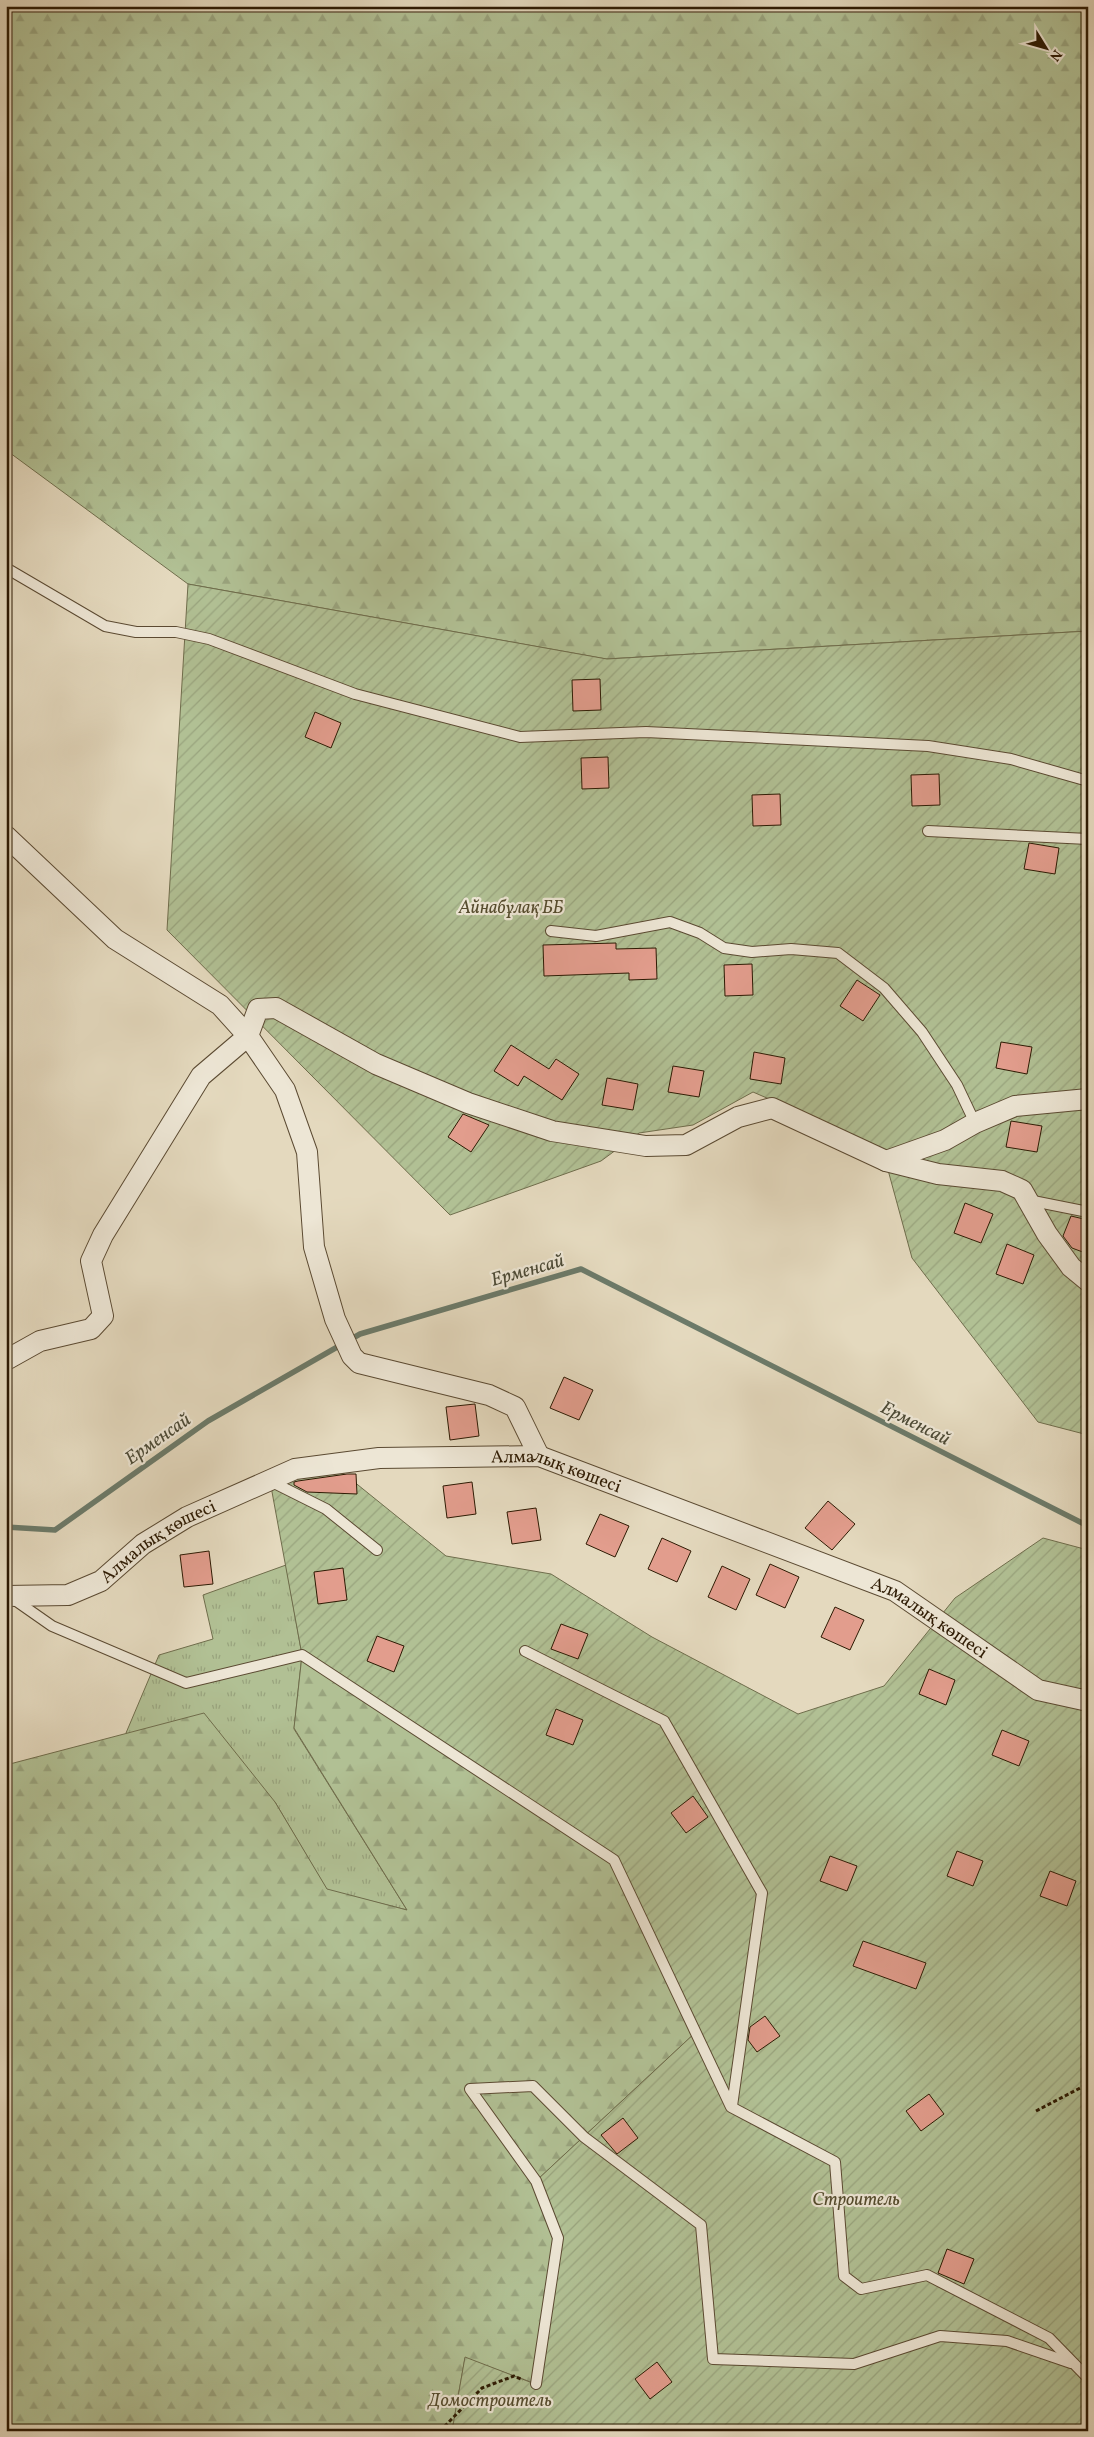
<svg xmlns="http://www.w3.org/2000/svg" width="1094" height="2437" viewBox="0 0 1094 2437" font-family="Vollkorn,serif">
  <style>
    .grass { fill: url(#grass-tufts); stroke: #6f6d4c }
    .forest { fill: url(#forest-firs); stroke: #6f6d4c }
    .garden { fill: url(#garden-furrows); stroke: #6f6d4c }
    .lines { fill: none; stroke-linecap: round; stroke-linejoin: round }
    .stream { stroke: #6c7a69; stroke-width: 5.5 }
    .building { fill: #e29d8d; stroke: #2d1a03 }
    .service-casing { stroke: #5b4a32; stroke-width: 12 }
    .minor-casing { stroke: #5b4a32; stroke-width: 22 }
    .path { stroke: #2d1a03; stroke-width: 3; stroke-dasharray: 4 2.5; stroke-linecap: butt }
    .service { stroke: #ede6d5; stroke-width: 10 }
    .minor { stroke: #ede6d5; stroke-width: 20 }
    .labels { text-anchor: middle; stroke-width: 4.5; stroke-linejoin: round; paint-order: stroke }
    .park-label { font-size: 18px; font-style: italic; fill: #554c2e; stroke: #ede6d5 }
    .street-label { font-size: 18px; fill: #2d1a03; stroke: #ede6d5 }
    .water-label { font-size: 19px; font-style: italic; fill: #4c4a36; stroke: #ede6d5 }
  </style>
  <defs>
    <pattern id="grass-tufts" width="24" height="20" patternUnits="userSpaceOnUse" patternTransform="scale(1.25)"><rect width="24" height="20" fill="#b1c094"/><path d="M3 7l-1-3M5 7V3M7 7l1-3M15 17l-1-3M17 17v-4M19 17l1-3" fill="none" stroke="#99a47e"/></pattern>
    <pattern id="forest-firs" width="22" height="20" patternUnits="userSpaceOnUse" patternTransform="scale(1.25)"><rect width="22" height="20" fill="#b1c094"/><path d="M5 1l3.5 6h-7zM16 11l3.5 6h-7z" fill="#99a47e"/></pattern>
    <pattern id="garden-furrows" width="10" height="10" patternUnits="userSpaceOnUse" patternTransform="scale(1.25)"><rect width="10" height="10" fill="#b1c094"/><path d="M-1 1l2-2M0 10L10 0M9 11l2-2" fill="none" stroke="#99a47e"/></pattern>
  </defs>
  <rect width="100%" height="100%" fill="#e4d9be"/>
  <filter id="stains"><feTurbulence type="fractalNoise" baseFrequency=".004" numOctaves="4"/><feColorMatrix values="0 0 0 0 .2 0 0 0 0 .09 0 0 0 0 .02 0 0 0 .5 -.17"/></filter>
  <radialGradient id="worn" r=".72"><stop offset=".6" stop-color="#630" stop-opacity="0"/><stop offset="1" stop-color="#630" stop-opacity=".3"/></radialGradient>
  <path class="grass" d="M286,1565L302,1655L294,1729L407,1910L327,1890L275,1802L126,1733L159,1655L213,1639L203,1595Z"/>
  <g class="forest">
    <path d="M6,6H1088V631L606,659L188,584L6,450Z"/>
    <path d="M302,1655L614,1860L696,2032L536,2181L558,2238L536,2384L465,2358L452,2431H6V1765L204,1713L275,1802L327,1889L407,1910L294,1728Z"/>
  </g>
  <g class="garden">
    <path d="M188,584L607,659L1088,631V1435L1038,1422L912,1258L882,1148L753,1092L693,1125L639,1133L601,1161L450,1215L167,930Z"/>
    <path d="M332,1464L446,1556L551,1574L652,1637L798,1714L884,1686L955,1598L1043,1538L1088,1550V2431H452L465,2357L535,2384L558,2238L536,2181L696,2032L614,1860L302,1655L270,1481Z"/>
  </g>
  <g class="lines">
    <path class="stream" d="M6,1527L55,1530L208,1421L360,1334L581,1269L1088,1526"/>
  </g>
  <g class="building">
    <path d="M600,679L601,710L573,711L572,680Z"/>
    <path d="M315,712L341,723L331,748L305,737Z"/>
    <path d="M608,757L609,788L582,789L581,758Z"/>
    <path d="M939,774L940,805L912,806L911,775Z"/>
    <path d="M780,794L781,825L753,826L752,795Z"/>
    <path d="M1029,843L1059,848L1055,874L1024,869Z"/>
    <path d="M616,943V949L656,948L657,979L629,980V973L544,976L543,945Z"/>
    <path d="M752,964L753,995L725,996L724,965Z"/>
    <path d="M857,980L880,995L863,1021L840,1006Z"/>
    <path d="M1001,1042L1032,1047L1027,1074L996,1068Z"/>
    <path d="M511,1045L549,1069L556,1059L579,1074L562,1100L524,1076L518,1086L494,1071Z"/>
    <path d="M754,1052L785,1058L781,1084L750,1079Z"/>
    <path d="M673,1066L704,1071L699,1097L668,1092Z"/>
    <path d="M607,1078L638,1084L633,1110L602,1105Z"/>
    <path d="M463,1114L489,1125L471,1152L448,1137Z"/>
    <path d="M1011,1121L1042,1126L1037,1152L1006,1147Z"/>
    <path d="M965,1203L993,1214L981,1243L954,1233Z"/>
    <path d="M1071,1216L1088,1220V1254L1072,1248L1063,1236Z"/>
    <path d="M1007,1244L1034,1255L1023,1284L996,1274Z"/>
    <path d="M564,1377L593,1390L579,1420L550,1408Z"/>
    <path d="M475,1404L479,1436L450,1440L446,1407Z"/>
    <path d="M347,1474H356L357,1494L307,1492L294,1485V1482L298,1481Z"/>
    <path d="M472,1482L476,1514L447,1518L443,1486Z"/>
    <path d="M828,1501L855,1524L832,1550L805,1528Z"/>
    <path d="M536,1508L541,1540L512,1544L507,1512Z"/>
    <path d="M600,1514L629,1526L615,1557L586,1544Z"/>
    <path d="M662,1538L691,1551L677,1582L648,1569Z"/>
    <path d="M209,1551L213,1584L184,1587L180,1555Z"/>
    <path d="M770,1564L799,1577L785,1608L756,1595Z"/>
    <path d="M722,1566L750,1579L736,1610L708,1597Z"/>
    <path d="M343,1568L347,1600L318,1604L314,1572Z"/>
    <path d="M835,1607L864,1620L850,1650L821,1637Z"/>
    <path d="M561,1624L588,1634L578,1659L551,1649Z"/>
    <path d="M377,1636L404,1646L394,1672L367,1661Z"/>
    <path d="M929,1669L955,1680L946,1705L919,1694Z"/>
    <path d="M556,1709L583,1720L573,1745L546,1735Z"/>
    <path d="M1002,1730L1029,1741L1019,1766L992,1755Z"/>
    <path d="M693,1796L708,1817L686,1833L671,1813Z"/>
    <path d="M957,1851L983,1861L973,1886L947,1876Z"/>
    <path d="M830,1856L857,1866L847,1891L820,1881Z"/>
    <path d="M1050,1871L1076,1881L1067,1906L1040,1896Z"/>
    <path d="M863,1941L926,1963L916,1989L853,1966Z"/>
    <path d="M765,2016L780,2036L757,2052L748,2040L750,2027Z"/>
    <path d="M929,2094L944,2114L921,2131L906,2111Z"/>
    <path d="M623,2118L638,2138L617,2154L601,2135Z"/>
    <path d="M947,2249L974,2259L964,2284L938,2273Z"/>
    <path d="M657,2362L672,2382L650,2399L635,2379Z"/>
  </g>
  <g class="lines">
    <defs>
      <g id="service">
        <path d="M6,568L105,626L136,632H176L209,639L355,694L520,737L646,732L928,746L1011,759L1088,781"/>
        <path d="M928,831L1088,839"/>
        <path d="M551,931L596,936L670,922L700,933L724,948L752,952L791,949L838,953L884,988L922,1032L957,1085L975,1123"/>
        <path d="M1028,1200L1088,1212"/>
        <path d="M270,1481L326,1509L377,1550"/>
        <path d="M12,1598L52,1626L186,1683L302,1655L614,1860L731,2107L835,2162L844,2276L861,2289L927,2275L1049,2338L1088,2378"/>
        <path d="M525,1651L664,1721L762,1893L732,2106"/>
        <path d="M536,2384L558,2238L536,2181L470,2089L533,2086L584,2137L701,2225L713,2359L854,2364L940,2336L1007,2341L1071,2363"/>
      </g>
      <g id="minor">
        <path d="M6,836L115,939L220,1005L248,1036L285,1090L307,1152L314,1247L335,1319L352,1356L359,1363L489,1395L515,1407L539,1456"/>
        <path d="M886,1161L945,1140L975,1123L1015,1106L1088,1099"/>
        <path d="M6,1360L40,1341L91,1329L103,1316L91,1261L103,1235L201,1076L248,1036L258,1009L276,1008L376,1064L468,1103L552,1131L646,1146L686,1145L738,1117L772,1108L886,1161L938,1174L1002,1181L1022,1190L1047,1234L1071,1267L1088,1281"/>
        <path id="s1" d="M6,1596L68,1595L101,1581L143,1544L187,1517L295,1469L379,1458L539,1456L895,1591L1038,1690L1088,1701"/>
      </g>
    </defs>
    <use href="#service" class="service-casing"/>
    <use href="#minor" class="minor-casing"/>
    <g class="path">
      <path d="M1036,2111L1088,2084"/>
      <path d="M440,2431L482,2388L514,2376L523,2380"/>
    </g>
    <use href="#service" class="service"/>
    <use href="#minor" class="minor"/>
  </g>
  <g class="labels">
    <g class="park-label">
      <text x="511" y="913">Айнабұлақ ББ</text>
      <text x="856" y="2205">Строитель</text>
      <text x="490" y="2406">Домостроитель</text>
    </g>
    <g class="street-label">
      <text dy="6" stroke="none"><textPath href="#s1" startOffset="588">Алмалық көшесі</textPath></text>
      <text dy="6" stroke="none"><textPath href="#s1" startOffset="168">Алмалық көшесі</textPath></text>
      <text dy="6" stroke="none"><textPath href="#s1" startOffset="992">Алмалық көшесі</textPath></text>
    </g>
    <g class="water-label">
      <text transform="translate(527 1269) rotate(-16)" y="7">Ерменсай</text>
      <text transform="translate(916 1422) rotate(27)" y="7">Ерменсай</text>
      <text transform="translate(157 1438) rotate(-35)" y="7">Ерменсай</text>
    </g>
  </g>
  <rect width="1094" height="2437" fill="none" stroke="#e4d9be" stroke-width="25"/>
  <rect x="8" y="8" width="1079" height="2422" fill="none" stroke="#2d1a03" stroke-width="2.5"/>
  <rect x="12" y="12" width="1069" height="2412" fill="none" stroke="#2d1a03"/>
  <g transform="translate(1046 48) rotate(127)" stroke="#ede6d5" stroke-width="4" paint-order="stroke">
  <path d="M0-4L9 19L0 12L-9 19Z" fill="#2d1a03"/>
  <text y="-8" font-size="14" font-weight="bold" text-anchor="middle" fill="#2d1a03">N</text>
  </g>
  <rect width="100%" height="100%" filter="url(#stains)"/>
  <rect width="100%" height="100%" fill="url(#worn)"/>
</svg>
